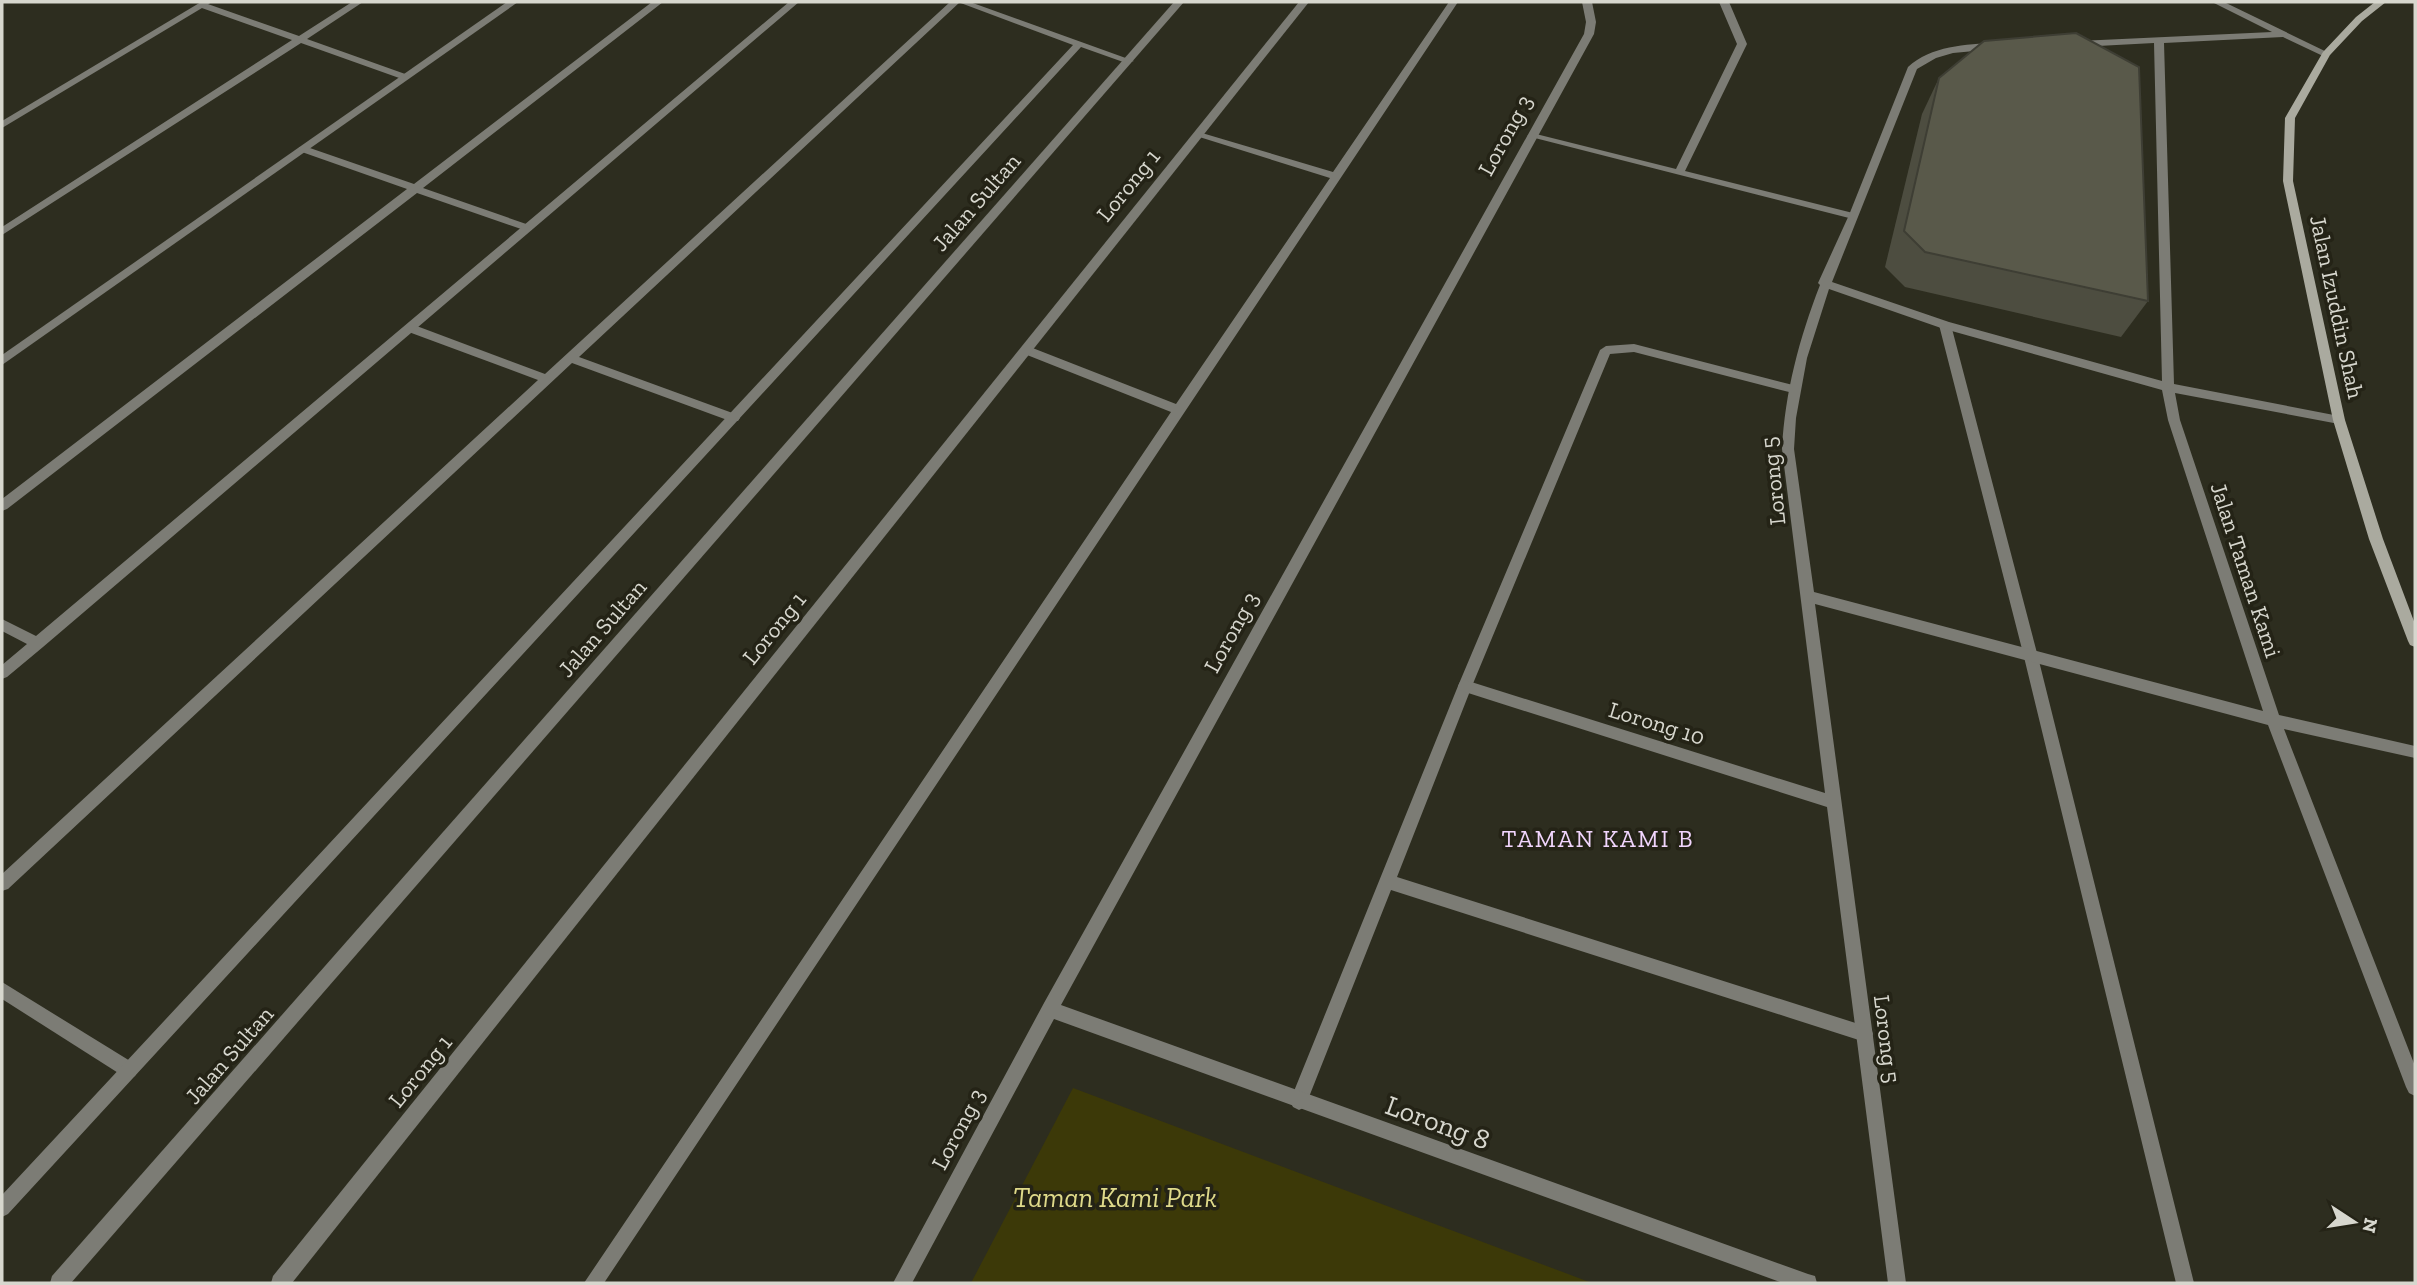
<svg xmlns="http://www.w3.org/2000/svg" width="2417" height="1285" viewBox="0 0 2417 1285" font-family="'Zilla Slab',serif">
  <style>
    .green { fill: #3c3908 }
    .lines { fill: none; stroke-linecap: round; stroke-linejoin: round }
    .service { fill: #7c7c75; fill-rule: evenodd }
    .minor { fill: #7c7c75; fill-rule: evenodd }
    .tertiary { fill: #7c7c75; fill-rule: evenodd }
    .secondary { fill: #aaaa9f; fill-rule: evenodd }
    .wall { fill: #4d4d40 }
    .building { fill: #59594a; stroke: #3e3e34; stroke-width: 2 }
    .labels { text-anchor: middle; stroke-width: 7; stroke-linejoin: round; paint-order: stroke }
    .street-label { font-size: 23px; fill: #d7d7ce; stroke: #242316 }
    .neighbourhood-label { font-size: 24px; letter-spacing: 2px; fill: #f1d5fd; stroke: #242316 }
    .near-street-label { font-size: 28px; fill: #d7d7ce; stroke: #242316 }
    .near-park-label { font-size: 28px; font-style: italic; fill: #dfda8a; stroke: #242316 }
  </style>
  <rect width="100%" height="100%" fill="#2d2d1f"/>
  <path class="green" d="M1073,1088L1592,1283H971Z"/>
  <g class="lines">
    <g class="service">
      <path d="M352,2H363L307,39L408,75V79H402L301,43L2,235V227L292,40L199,7V3H205L299,36Z"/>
      <path d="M652,2H663L423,188L532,226V230H524L417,193L7,509L2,511V499L407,189L299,151V147H307L414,184Z"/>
      <path d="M950,2H960L579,357L738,415L740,418L738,421H730L572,363L8,889L2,891V874L538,380L406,331V325H414L545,374Z"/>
      <path d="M1449,2H1458L604,1283H584L1171,412L1022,353V347H1030L1176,404L1330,178L1193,135L1202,133L1333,172Z"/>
      <path d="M1719,2H1729L1747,44L1685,171L1857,214V218L1853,219L1527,136L1532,133L1676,169L1737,44Z"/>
      <path d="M1945,321L1951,325L2037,653L2194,1283H2176L2023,653L1939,325Z"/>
      <path d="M1634,344L1793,385L1799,389L1793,393L1634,352L1610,354L1472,686L1397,877L1865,1026L1871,1028L1873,1034L1871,1040L1865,1042L1391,890L1305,1107L1299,1110L1293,1107L1290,1101L1458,686L1600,350L1606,346Z"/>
      <path d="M2,982L135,1064L138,1070L135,1076L129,1079L123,1076L2,999Z"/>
    </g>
    <g class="minor">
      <path d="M201,2H212L2,128V121Z"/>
      <path d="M507,2H518L2,365V355Z"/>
      <path d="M789,2H799L43,647L7,677L2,679V665L27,644L2,631V619L36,636Z"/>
      <path d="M958,2H970L1134,61L1126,63L1081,47L8,1214L2,1217V1195L1073,45Z"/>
      <path d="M1299,2H1309L292,1283H271L273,1276Z"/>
      <path d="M1582,2H1592L1596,22L1594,34L1061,1005L1808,1274L1815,1276L1817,1283H1783L1054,1019L912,1283H893L1044,1003L1584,34L1586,22Z"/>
      <path d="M2212,2H2224L2331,54L2323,56L2283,37L2164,43L2174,384L2339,416L2345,420L2339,424L2175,393L2180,420L2279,715L2415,746V758L2284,729L2415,1066V1096L2409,1093L2406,1087L2268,725L1815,604L1906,1283H1888L1827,807L1465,692L1460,690L1458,686L1460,682L1465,680L1825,793L1782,449C1785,392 1799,339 1820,285L1818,283L1849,215L1908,67C1931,46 1966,44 1996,43L2001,46L1996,49L1953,53L1936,58L1917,69L1832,282L1949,322L2162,381L2154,43L2079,47L2074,44L2079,41L2272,32ZM1829,289L1941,328L2162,390L2168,420L2263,711L1814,592L1794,449L1796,418L1807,358Z"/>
    </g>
    <path class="tertiary" d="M1174,2H1184L71,1283H50L52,1276Z"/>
    <path class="secondary" d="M2375,2H2386L2362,21L2330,55L2295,118L2293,181L2345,420L2383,539L2415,624V647L2410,645L2408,641L2369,539L2333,420L2283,181L2285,118L2323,52L2356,17Z"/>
  </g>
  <path class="wall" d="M1939,78L2148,301L2121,337L1905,287L1885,267L1922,114Z"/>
  <path class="building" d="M2076,33L2139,67L2148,301L1925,252L1904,231L1939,78L1984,41Z"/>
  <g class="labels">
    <g class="street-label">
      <text transform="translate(1505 135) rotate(-61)" y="8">Lorong 3</text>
      <text transform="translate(1128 185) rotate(-51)" y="8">Lorong 1</text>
      <text transform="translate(976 202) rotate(-49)" y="8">Jalan Sultan</text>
      <text transform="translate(2337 307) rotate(78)" y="8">Jalan Izuddin Shah</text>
      <text transform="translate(1773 481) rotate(-96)" y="8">Lorong 5</text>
      <text transform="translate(2246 570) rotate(72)" y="8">Jalan Taman Kami</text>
      <text transform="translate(602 628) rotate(-49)" y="8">Jalan Sultan</text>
      <text transform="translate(774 628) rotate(-51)" y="8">Lorong 1</text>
      <text transform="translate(1231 632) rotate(-61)" y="8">Lorong 3</text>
      <text transform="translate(1657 723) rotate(17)" y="8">Lorong 10</text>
      <text transform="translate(1887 1039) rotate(83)" y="8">Lorong 5</text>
      <text transform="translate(229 1055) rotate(-49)" y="8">Jalan Sultan</text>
      <text transform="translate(420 1071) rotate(-51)" y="8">Lorong 1</text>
      <text transform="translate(958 1129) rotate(-62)" y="8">Lorong 3</text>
    </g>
    <g class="neighbourhood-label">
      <text x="1598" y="847">TAMAN KAMI B</text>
    </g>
    <g class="near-street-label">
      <text transform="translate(1438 1122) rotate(20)" y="10">Lorong 8</text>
    </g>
    <g class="near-park-label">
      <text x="1115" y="1207">Taman Kami Park</text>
    </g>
  </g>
  <rect width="2417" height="1285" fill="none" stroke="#d7d7ce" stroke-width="7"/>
  <g transform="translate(2354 1222) rotate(102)" stroke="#242316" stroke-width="5" paint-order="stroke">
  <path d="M0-5L12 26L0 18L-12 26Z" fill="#d7d7ce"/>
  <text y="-10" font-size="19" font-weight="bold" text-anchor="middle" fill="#d7d7ce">N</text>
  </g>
</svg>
